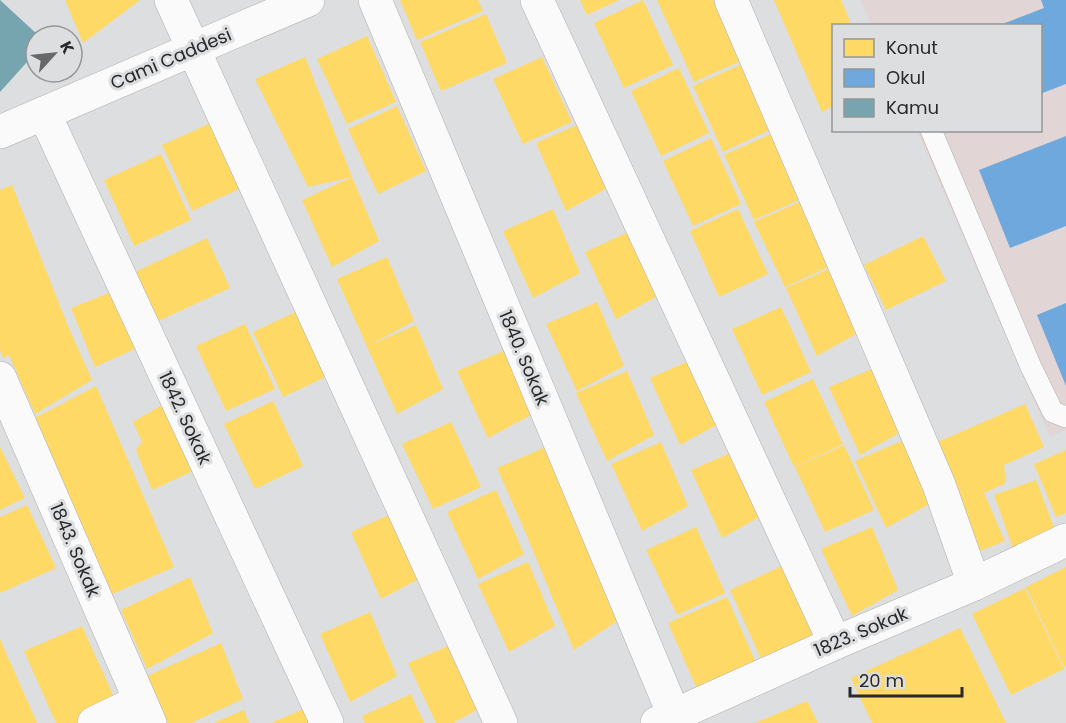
<svg xmlns="http://www.w3.org/2000/svg" width="1066" height="723" viewBox="0 0 1066 723" font-family="Poppins,sans-serif">
  <style>
    .education { fill: #e2d5d6 }
    .homes { fill: #ffd966 }
    .schools { fill: #6fa8dc }
    .public { fill: #76a5af }
    .lines { fill: none; stroke-linecap: round; stroke-linejoin: round }
    .lane-casing { stroke: #adaeaf; stroke-width: 22 }
    .street-casing { stroke: #adaeaf; stroke-width: 34 }
    .lane { stroke: #fafafa; stroke-width: 21 }
    .street { stroke: #fafafa; stroke-width: 33 }
    .labels { text-anchor: middle; stroke-width: 6; stroke-linejoin: round; paint-order: stroke }
    .street-label { font-size: 18px; fill: #28292a; stroke: #dcdee0 }
  </style>
  <rect width="100%" height="100%" fill="#dddedf"/>
  <path class="education" d="M860,0H1066V430L1050,437L917,131L1040,130V26L871,25Z"/>
  <g class="homes">
    <path d="M65,0H140L83,43Z"/>
    <path d="M400,0H478L483,11L417,40Z"/>
    <path d="M580,0H619L587,15Z"/>
    <path d="M643,0L673,65L624,88L594,23Z"/>
    <path d="M657,0H716L743,60L694,82Z"/>
    <path d="M774,0H841L852,26H834V105L822,112Z"/>
    <path d="M486,14L507,63L441,91L420,42Z"/>
    <path d="M367,36L396,102L347,124L317,59Z"/>
    <path d="M305,57L352,177L308,187L255,79Z"/>
    <path d="M542,57L572,122L523,144L493,79Z"/>
    <path d="M742,64L772,129L723,152L693,86Z"/>
    <path d="M679,68L709,133L661,156L631,91Z"/>
    <path d="M397,106L426,171L378,194L348,129Z"/>
    <path d="M586,121L613,185L566,211L536,143Z"/>
    <path d="M211,123L241,188L192,211L162,145Z"/>
    <path d="M773,133L803,198L754,220L724,155Z"/>
    <path d="M711,138L741,204L693,226L663,161Z"/>
    <path d="M161,154L191,220L134,246L104,180Z"/>
    <path d="M352,177L379,241L332,267L302,200Z"/>
    <path d="M12,185L68,326L92,380L35,414L9,355L3,358L0,350V190Z"/>
    <path d="M804,200L833,265L785,287L754,222Z"/>
    <path d="M553,209L580,273L533,298L503,231Z"/>
    <path d="M738,209L768,274L719,297L690,231Z"/>
    <path d="M635,229L663,293L616,319L585,252Z"/>
    <path d="M923,236L946,281L886,310L864,265Z"/>
    <path d="M207,238L230,288L156,322L133,273Z"/>
    <path d="M387,257L414,321L370,345L416,325L443,389L397,414L337,279Z"/>
    <path d="M836,266L863,330L817,356L786,288Z"/>
    <path d="M111,292L137,348L95,367L71,308Z"/>
    <path d="M597,302L624,366L577,391L546,324Z"/>
    <path d="M781,307L811,372L762,395L732,329Z"/>
    <path d="M302,309L332,374L283,397L253,332Z"/>
    <path d="M245,324L275,389L226,411L196,346Z"/>
    <path d="M508,349L535,413L488,438L457,371Z"/>
    <path d="M700,356L727,419L680,445L650,378Z"/>
    <path d="M879,366L906,429L860,455L829,387Z"/>
    <path d="M627,371L654,435L607,461L576,393Z"/>
    <path d="M813,379L843,444L794,467L764,402Z"/>
    <path d="M96,386L174,567L110,595L33,419Z"/>
    <path d="M273,401L303,466L255,489L224,424Z"/>
    <path d="M167,402L197,469L152,490L136,450L142,442L133,422Z"/>
    <path d="M1025,404L1044,447L1004,465L1006,483L984,493L1005,541L980,551L933,444Z"/>
    <path d="M451,422L481,487L433,509L402,444Z"/>
    <path d="M906,439L933,502L886,528L855,461Z"/>
    <path d="M661,442L688,506L642,531L611,464Z"/>
    <path d="M844,445L874,510L825,532L795,467Z"/>
    <path d="M0,447L25,498L0,510Z"/>
    <path d="M546,447L620,619L574,650L527,536L497,468Z"/>
    <path d="M742,448L768,512L722,538L691,470Z"/>
    <path d="M1066,450V513L1056,517L1034,464Z"/>
    <path d="M1036,480L1057,535L1014,551L994,495Z"/>
    <path d="M496,490L524,554L478,579L447,512Z"/>
    <path d="M27,505L56,568L0,593V517Z"/>
    <path d="M400,510L428,574L381,599L351,532Z"/>
    <path d="M696,527L725,593L677,615L646,550Z"/>
    <path d="M872,527L898,590L852,616L821,549Z"/>
    <path d="M528,562L555,626L509,652L478,584Z"/>
    <path d="M782,566L814,637L762,661L730,590Z"/>
    <path d="M1066,567V666L1064,667L1026,587Z"/>
    <path d="M190,577L213,633L147,669L121,610Z"/>
    <path d="M1025,588L1064,669L1011,695L972,614Z"/>
    <path d="M727,597L757,665L698,691L668,623Z"/>
    <path d="M370,612L397,676L350,702L320,634Z"/>
    <path d="M82,626L118,706L81,723H56L24,651Z"/>
    <path d="M960,628L1006,723H872L851,678Z"/>
    <path d="M0,639L11,664L37,723H0Z"/>
    <path d="M458,642L486,705L453,723H436L408,663Z"/>
    <path d="M221,643L243,699L191,723H166L147,676Z"/>
    <path d="M411,694L424,723H365L362,716Z"/>
    <path d="M807,701L818,723H755Z"/>
    <path d="M306,708L313,723H271Z"/>
    <path d="M244,710L249,723H213Z"/>
  </g>
  <g class="schools">
    <path d="M1041,0H1066V84L1040,94V26L1000,25L1044,8Z"/>
    <path d="M1066,136V226L1010,248L979,170Z"/>
    <path d="M1066,303V386L1037,315Z"/>
  </g>
  <path class="public" d="M0,0L39,36H36V52L0,92Z"/>
  <g class="lines">
    <defs>
      <path id="lane" d="M931,130L1031,367L1053,412L1066,417"/>
      <g id="street">
        <path d="M171,0L501,723"/>
        <path d="M375,0L674,715"/>
        <path d="M537,0L835,643"/>
        <path d="M731,0L939,485L974,584"/>
        <path d="M44,113L327,723"/>
        <path d="M0,132L308,0"/>
        <path d="M0,378L150,723"/>
        <path d="M94,723L140,701"/>
        <path d="M657,723L835,643L974,584L1066,540"/>
      </g>
    </defs>
    <use href="#lane" class="lane-casing"/>
    <use href="#street" class="street-casing"/>
    <use href="#lane" class="lane"/>
    <use href="#street" class="street"/>
  </g>
  <g class="labels">
    <g class="street-label">
      <text transform="translate(171 59) rotate(-23)" y="6">Cami Caddesi</text>
      <text transform="translate(524 358) rotate(67)" y="6">1840. Sokak</text>
      <text transform="translate(185 418) rotate(65)" y="6">1842. Sokak</text>
      <text transform="translate(75 550) rotate(67)" y="6">1843. Sokak</text>
      <text transform="translate(861 632) rotate(-23)" y="6">1823. Sokak</text>
    </g>
  </g>
  <rect x="832" y="24" width="210" height="108" fill="#dcdee0" stroke="#949697" stroke-width="1.5"/>
  <rect x="844" y="39" width="30" height="18" fill="#ffd966" stroke="#949697" stroke-width="1.5"/>
  <text x="886" y="54" font-size="18" fill="#28292a">Konut</text>
  <rect x="844" y="69" width="30" height="18" fill="#6fa8dc" stroke="#949697" stroke-width="1.5"/>
  <text x="886" y="84" font-size="18" fill="#28292a">Okul</text>
  <rect x="844" y="99" width="30" height="18" fill="#76a5af" stroke="#949697" stroke-width="1.5"/>
  <text x="886" y="114" font-size="18" fill="#28292a">Kamu</text>
  <g transform="translate(54 54) rotate(63)"><circle r="28" fill="#dcdee0" stroke="#949697" stroke-width="1.5"/>
  <path d="M0-4.5L10 22L0 15L-10 22Z" fill="#676869"/>
  <text y="-9" font-size="16" font-weight="bold" text-anchor="middle" fill="#28292a">K</text>
  </g>
  <path d="M850 687v9h112v-9" fill="none" stroke="#28292a" stroke-width="3"/>
  <text x="859" y="687" font-size="18" fill="#28292a" stroke="#dcdee0" stroke-width="4.5" paint-order="stroke">20 m</text>
</svg>
